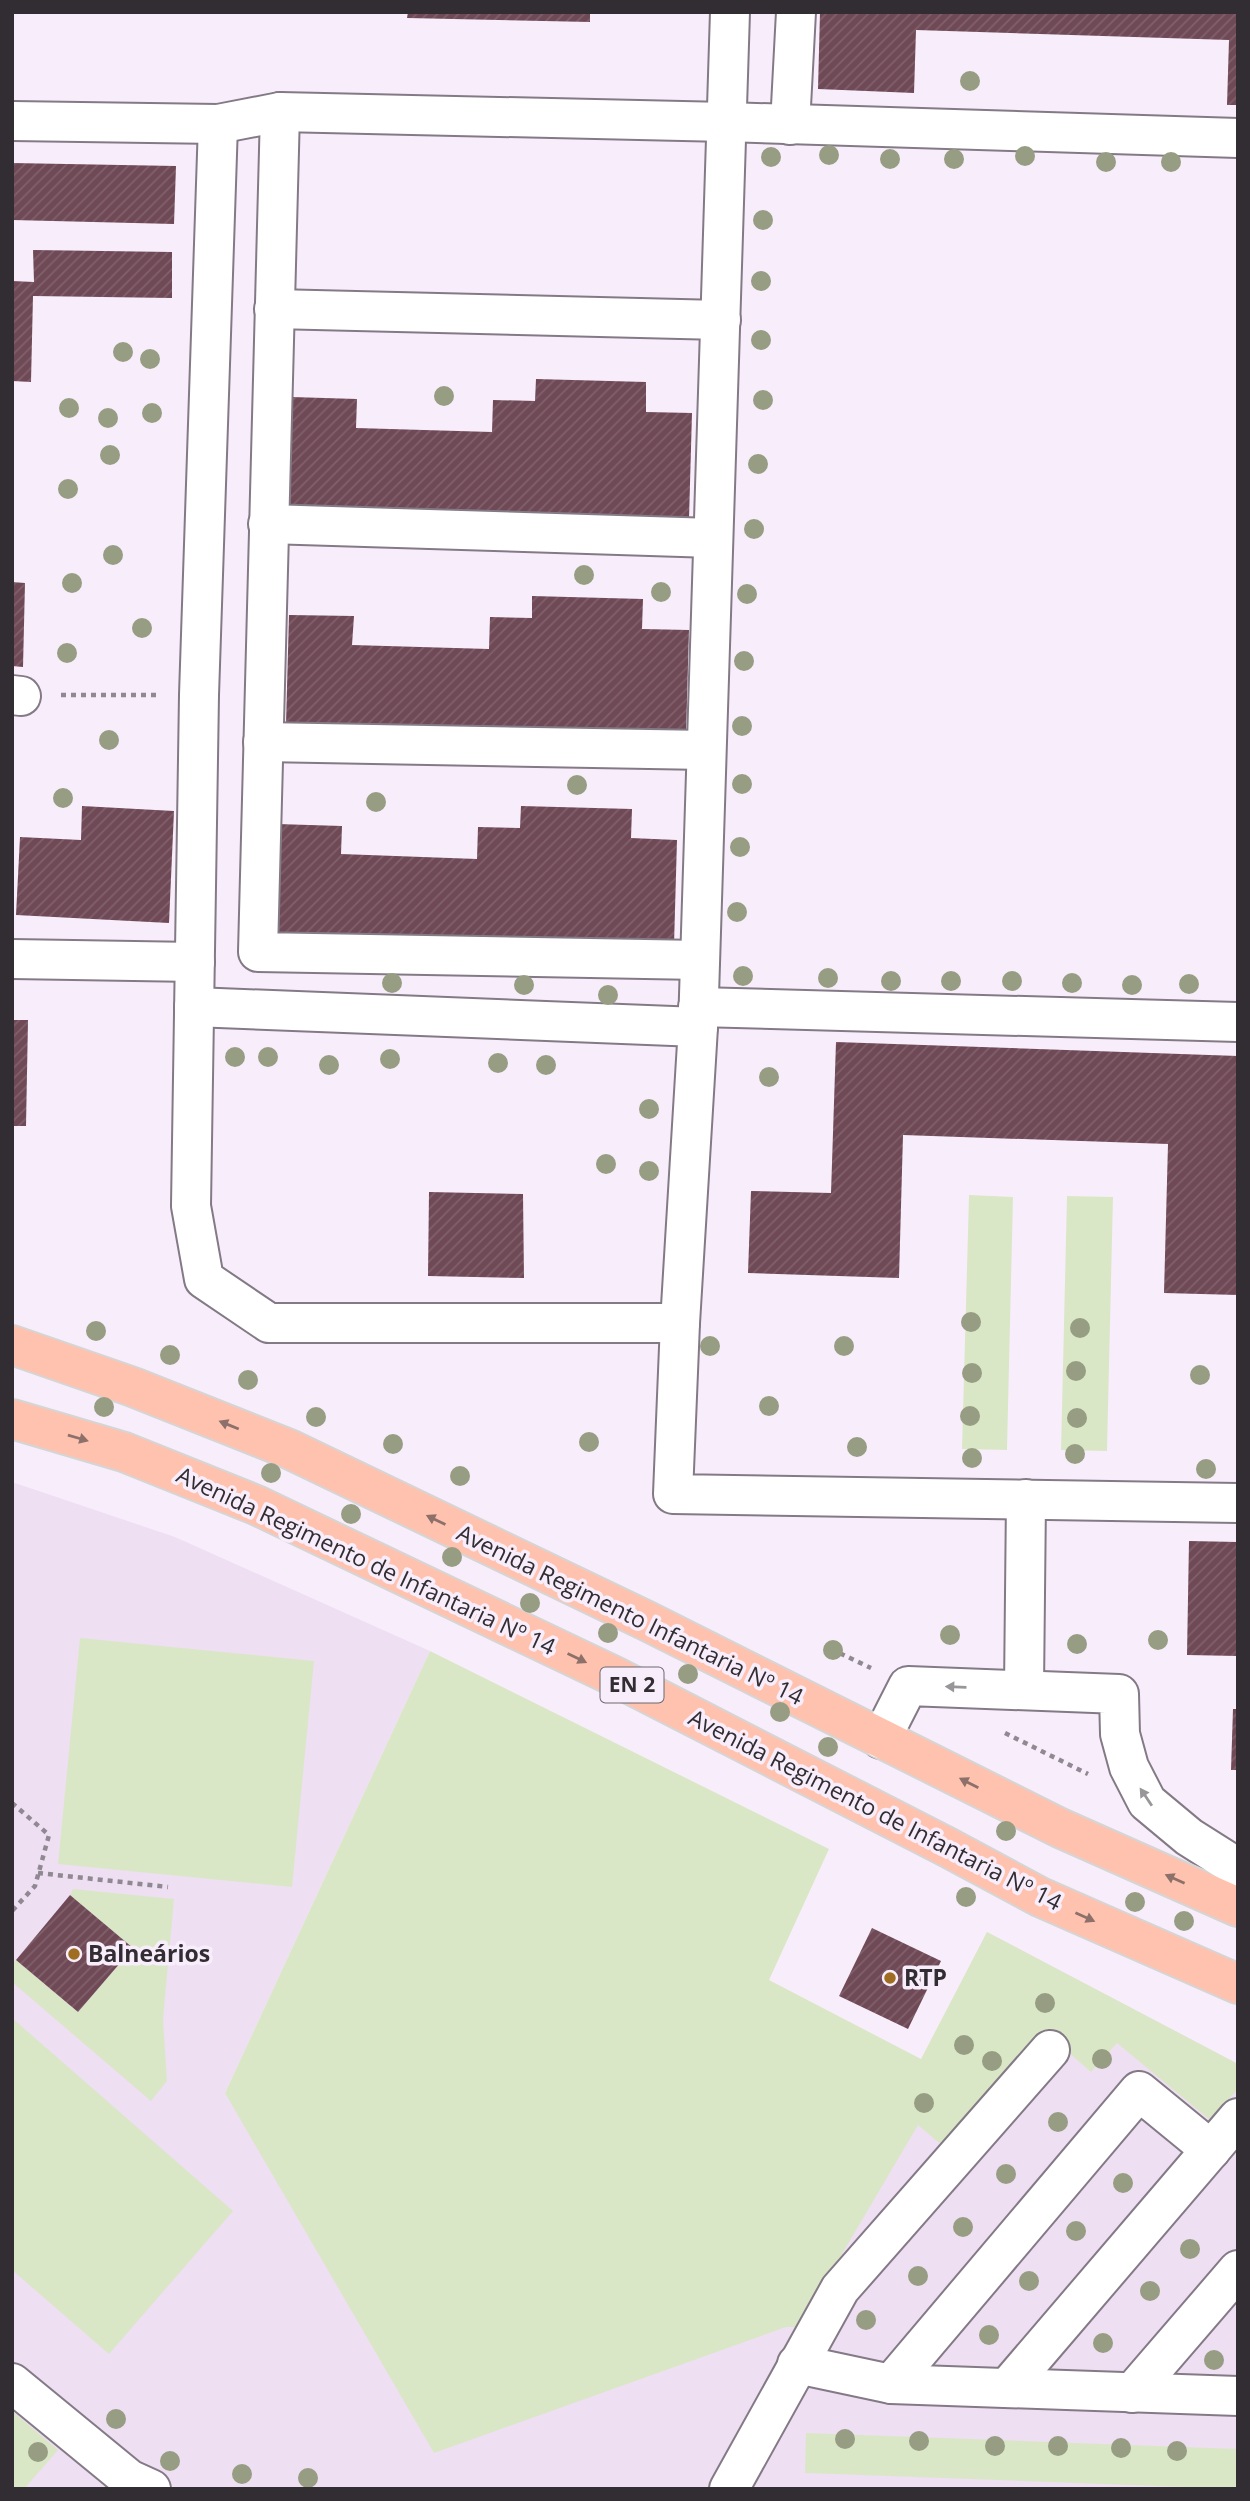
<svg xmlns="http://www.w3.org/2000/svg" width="1250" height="2501" viewBox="0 0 1250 2501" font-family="'Open Sans',sans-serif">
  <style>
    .built { fill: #eedff3 }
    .green { fill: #dae7c7 }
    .building { fill: url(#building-hatch) }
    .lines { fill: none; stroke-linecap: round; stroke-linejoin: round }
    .minor-casing { stroke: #837a86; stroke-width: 42 }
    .major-casing { stroke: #d6d5d6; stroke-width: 42 }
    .path { stroke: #908992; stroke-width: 4.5; stroke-dasharray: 5 5; stroke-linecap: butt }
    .minor { stroke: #fff; stroke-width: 38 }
    .major { stroke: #fec2af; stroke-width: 38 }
    .tree { fill: #969d83 }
    .oneway { fill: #8d706a }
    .oneway2 { fill: #989698 }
    .poi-dot { fill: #9e6d22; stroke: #f8eefb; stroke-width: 2.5 }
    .labels { text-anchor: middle; stroke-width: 7; stroke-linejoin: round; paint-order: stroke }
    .shield { fill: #f8eefb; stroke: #6d676e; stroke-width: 2 }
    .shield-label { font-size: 21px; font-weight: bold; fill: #312d32 }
    .street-label { font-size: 23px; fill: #312d32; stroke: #f8eefb }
    .poi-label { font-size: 23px; font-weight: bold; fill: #312d32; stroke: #f8eefb; text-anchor: start }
  </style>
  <defs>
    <pattern id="building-hatch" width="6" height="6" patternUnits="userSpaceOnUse" patternTransform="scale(1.75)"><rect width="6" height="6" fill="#6f4955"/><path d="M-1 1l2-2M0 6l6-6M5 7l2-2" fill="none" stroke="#7f616b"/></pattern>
  </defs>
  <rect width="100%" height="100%" fill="#f8eefb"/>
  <path class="built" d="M12,1482L175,1537L430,1651L225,2093L786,2327L987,1932L1238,2064V2489H12Z"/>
  <g class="green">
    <path d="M969,1195L1013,1197L1007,1450L962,1449Z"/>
    <path d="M1067,1196L1113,1197L1107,1451L1061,1450Z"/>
    <path d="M80,1638L314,1661L292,1887L58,1864Z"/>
    <path d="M430,1651L829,1849L769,1980L921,2059L987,1932L1238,2064V2089L1210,2120L1117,2043L1091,2072L1043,2030L944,2147L918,2125L799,2327H786L434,2453L225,2093Z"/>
    <path d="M73,1889L174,1899L163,2019L167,2081L151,2101L12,1982V1964L16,1960L78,2012L133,1948L70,1895Z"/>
    <path d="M12,2018L233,2211L109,2354L12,2270Z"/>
    <path d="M12,2411L58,2450L24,2489H12Z"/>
    <path d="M806,2433L1238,2449V2489L805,2473Z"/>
  </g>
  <g class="building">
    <path d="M408,12H590V22L407,18Z"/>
    <path d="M820,12H1238V105H1227L1229,40L916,30L914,93L818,89Z"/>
    <path d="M12,163L176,166L174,224L12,220Z"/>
    <path d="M33,250L172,252V298L33,296L31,382L12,381V281L34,282Z"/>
    <path d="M536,379L646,382V412L692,413L689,519L290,507L292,397L357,399L356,428L492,432L493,400L535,401Z"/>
    <path d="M12,582L25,583L23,667L12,666Z"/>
    <path d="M532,596L643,599L642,629L689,630L686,735L286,724L289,615L354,616L352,645L489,649L490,617L532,618Z"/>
    <path d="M82,806L174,811L169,923L16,915L20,837L81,840Z"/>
    <path d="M521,806L632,809L631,838L677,840L674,945L275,934L277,824L342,826L341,854L477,859L478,827L520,828Z"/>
    <path d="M12,1020H28L26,1126H12Z"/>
    <path d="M836,1042L1238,1056V1295L1164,1293L1168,1144L903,1135L899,1278L748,1273L751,1191L831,1193Z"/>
    <path d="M429,1192L523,1194L524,1278L428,1276Z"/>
    <path d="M1189,1541L1238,1542V1656L1187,1655Z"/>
    <path d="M1233,1709H1238V1770H1231Z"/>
    <path d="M70,1895L133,1948L78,2012L16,1960Z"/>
    <path d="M872,1928L941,1961L908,2029L839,1996Z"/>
  </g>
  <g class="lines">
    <defs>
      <g id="minor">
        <path d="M730,12L698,1027L680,1323L673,1494L1238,1503"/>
        <path d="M280,112L258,952L700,960"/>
        <path d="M12,121L218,124L280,112L726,122L1238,138"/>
        <path d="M218,124L199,695L191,1206L204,1279L269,1323H680"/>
        <path d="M790,125L796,12"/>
        <path d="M274,309L721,320"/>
        <path d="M268,524L713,538"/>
        <path d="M12,695L21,696"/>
        <path d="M263,742L706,750"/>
        <path d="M12,959L195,962"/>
        <path d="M194,1007L698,1027"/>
        <path d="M698,1007L1238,1022"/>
        <path d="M1024,1689L1026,1499"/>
        <path d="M881,1739L908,1686L1119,1694L1120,1734L1129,1767L1147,1802L1189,1837L1238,1868"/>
        <path d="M797,2364L891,2384L1139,2091L1211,2150"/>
        <path d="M12,2383L129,2479L151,2489"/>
        <path d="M891,2384L1238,2396"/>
        <path d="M1007,2388L1238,2118"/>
        <path d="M1132,2393L1238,2270"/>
        <path d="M729,2489L840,2289L1050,2050"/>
      </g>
      <g id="major">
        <path d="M12,1345L133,1387L289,1449L647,1621L1060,1828L1238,1907"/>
        <path d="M12,1419L124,1452L256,1505L616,1677L947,1847L1040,1897L1238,1984"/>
      </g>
    </defs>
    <use href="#minor" class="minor-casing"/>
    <use href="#major" class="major-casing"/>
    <g class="path">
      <path d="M61,695H160"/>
      <path d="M831,1649L871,1668"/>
      <path d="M1005,1733L1088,1774"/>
      <path d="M12,1803L49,1835L35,1886L12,1911"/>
      <path d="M38,1873L168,1887"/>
    </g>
    <use href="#minor" class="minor"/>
    <use href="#major" class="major"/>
  </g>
  <g class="tree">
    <circle cx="970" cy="81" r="10"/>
    <circle cx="829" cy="155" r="10"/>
    <circle cx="1025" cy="156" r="10"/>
    <circle cx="771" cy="157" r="10"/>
    <circle cx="890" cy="159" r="10"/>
    <circle cx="954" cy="159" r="10"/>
    <circle cx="1106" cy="162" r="10"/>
    <circle cx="1171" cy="162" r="10"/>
    <circle cx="763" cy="220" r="10"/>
    <circle cx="761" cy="281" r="10"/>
    <circle cx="761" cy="340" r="10"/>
    <circle cx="123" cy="352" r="10"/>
    <circle cx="150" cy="359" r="10"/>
    <circle cx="444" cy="396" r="10"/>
    <circle cx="763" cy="400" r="10"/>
    <circle cx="69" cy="408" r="10"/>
    <circle cx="152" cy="413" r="10"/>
    <circle cx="108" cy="418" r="10"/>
    <circle cx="110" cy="455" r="10"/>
    <circle cx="758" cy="464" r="10"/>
    <circle cx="68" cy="489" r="10"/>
    <circle cx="754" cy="529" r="10"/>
    <circle cx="113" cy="555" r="10"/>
    <circle cx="584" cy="575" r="10"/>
    <circle cx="72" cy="583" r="10"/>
    <circle cx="661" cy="592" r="10"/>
    <circle cx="747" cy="594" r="10"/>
    <circle cx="142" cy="628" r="10"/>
    <circle cx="67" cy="653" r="10"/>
    <circle cx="744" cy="661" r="10"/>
    <circle cx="742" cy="726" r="10"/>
    <circle cx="109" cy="740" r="10"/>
    <circle cx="742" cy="784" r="10"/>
    <circle cx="577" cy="785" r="10"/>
    <circle cx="63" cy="798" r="10"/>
    <circle cx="376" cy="802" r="10"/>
    <circle cx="740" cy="847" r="10"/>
    <circle cx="737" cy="912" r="10"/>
    <circle cx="743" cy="976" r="10"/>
    <circle cx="828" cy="978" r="10"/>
    <circle cx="891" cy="981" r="10"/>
    <circle cx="951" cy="981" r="10"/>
    <circle cx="1012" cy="981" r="10"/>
    <circle cx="392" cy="983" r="10"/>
    <circle cx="1072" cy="983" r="10"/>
    <circle cx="1189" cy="984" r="10"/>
    <circle cx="524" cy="985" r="10"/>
    <circle cx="1132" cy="985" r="10"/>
    <circle cx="608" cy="995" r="10"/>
    <circle cx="235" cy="1057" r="10"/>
    <circle cx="268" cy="1057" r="10"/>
    <circle cx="390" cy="1059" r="10"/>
    <circle cx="498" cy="1063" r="10"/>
    <circle cx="329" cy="1065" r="10"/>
    <circle cx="546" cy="1065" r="10"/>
    <circle cx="769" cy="1077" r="10"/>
    <circle cx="649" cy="1109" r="10"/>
    <circle cx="606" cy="1164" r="10"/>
    <circle cx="649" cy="1171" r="10"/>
    <circle cx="971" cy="1322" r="10"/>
    <circle cx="1080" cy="1328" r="10"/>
    <circle cx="96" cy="1331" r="10"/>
    <circle cx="710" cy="1346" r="10"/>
    <circle cx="844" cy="1346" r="10"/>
    <circle cx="170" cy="1355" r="10"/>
    <circle cx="1076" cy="1371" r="10"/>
    <circle cx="972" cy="1373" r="10"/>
    <circle cx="1200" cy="1375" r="10"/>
    <circle cx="248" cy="1380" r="10"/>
    <circle cx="769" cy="1406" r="10"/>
    <circle cx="104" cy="1407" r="10"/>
    <circle cx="970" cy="1416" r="10"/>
    <circle cx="316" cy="1417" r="10"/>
    <circle cx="1077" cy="1418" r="10"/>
    <circle cx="589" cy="1442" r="10"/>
    <circle cx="393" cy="1444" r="10"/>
    <circle cx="857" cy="1447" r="10"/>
    <circle cx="1075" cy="1454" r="10"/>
    <circle cx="972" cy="1458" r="10"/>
    <circle cx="1206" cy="1469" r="10"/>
    <circle cx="271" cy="1473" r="10"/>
    <circle cx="460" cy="1476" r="10"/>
    <circle cx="351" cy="1514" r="10"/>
    <circle cx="452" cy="1557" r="10"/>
    <circle cx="530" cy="1603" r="10"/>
    <circle cx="608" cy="1633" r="10"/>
    <circle cx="950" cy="1635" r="10"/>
    <circle cx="1158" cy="1640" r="10"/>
    <circle cx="1077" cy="1644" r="10"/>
    <circle cx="833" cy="1650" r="10"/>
    <circle cx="688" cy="1674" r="10"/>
    <circle cx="780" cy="1712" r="10"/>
    <circle cx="828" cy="1747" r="10"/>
    <circle cx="1006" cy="1831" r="10"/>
    <circle cx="966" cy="1897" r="10"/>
    <circle cx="1135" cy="1902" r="10"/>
    <circle cx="1184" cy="1921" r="10"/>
    <circle cx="1045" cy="2003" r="10"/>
    <circle cx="964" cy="2045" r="10"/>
    <circle cx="1102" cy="2059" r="10"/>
    <circle cx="992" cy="2061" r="10"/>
    <circle cx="924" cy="2103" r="10"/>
    <circle cx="1058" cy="2122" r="10"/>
    <circle cx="1006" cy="2174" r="10"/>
    <circle cx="1123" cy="2183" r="10"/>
    <circle cx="963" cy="2227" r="10"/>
    <circle cx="1076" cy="2231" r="10"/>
    <circle cx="1190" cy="2249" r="10"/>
    <circle cx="918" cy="2276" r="10"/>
    <circle cx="1029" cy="2281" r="10"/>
    <circle cx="1150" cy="2291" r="10"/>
    <circle cx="866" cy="2320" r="10"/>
    <circle cx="989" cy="2335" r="10"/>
    <circle cx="1103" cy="2343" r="10"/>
    <circle cx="1214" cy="2360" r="10"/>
    <circle cx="116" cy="2419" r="10"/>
    <circle cx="845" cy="2439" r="10"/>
    <circle cx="919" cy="2441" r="10"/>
    <circle cx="995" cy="2446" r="10"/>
    <circle cx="1058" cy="2446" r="10"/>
    <circle cx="1121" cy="2448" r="10"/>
    <circle cx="1177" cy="2451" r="10"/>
    <circle cx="38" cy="2452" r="10"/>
    <circle cx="170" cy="2461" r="10"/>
    <circle cx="242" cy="2474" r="10"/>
    <circle cx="308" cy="2478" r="10"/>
  </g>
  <defs><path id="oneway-solid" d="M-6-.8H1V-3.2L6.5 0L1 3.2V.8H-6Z" transform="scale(1.75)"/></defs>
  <g class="oneway">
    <use href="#oneway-solid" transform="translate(229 1425) rotate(-158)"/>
    <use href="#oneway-solid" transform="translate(78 1438) rotate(16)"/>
    <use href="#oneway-solid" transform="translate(436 1520) rotate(-154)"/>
    <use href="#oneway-solid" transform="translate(577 1658) rotate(26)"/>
    <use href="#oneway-solid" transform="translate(969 1783) rotate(-153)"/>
    <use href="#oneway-solid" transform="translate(1175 1879) rotate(-156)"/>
    <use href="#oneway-solid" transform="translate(1085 1917) rotate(24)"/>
  </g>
  <g class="oneway2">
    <use href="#oneway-solid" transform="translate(956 1687) rotate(-178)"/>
    <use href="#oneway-solid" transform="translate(1146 1797) rotate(-124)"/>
  </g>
  <g class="poi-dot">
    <circle cx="74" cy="1954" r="7"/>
    <circle cx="890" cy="1978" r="7"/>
  </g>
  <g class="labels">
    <rect class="shield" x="600.5" y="1667.5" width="63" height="35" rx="5"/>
    <g class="shield-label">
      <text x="632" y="1692">EN 2</text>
    </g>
    <g class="street-label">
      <text transform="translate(366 1561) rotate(25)" y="8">Avenida Regimento de Infantaria Nº 14</text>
      <text transform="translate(630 1615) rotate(26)" y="8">Avenida Regimento Infantaria Nº 14</text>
      <text transform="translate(875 1810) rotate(27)" y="8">Avenida Regimento de Infantaria Nº 14</text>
    </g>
    <g class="poi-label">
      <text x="88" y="1962">Balneários</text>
      <text x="904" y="1986">RTP</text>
    </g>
  </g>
  <rect width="1250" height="2501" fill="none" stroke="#312d32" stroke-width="28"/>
</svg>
